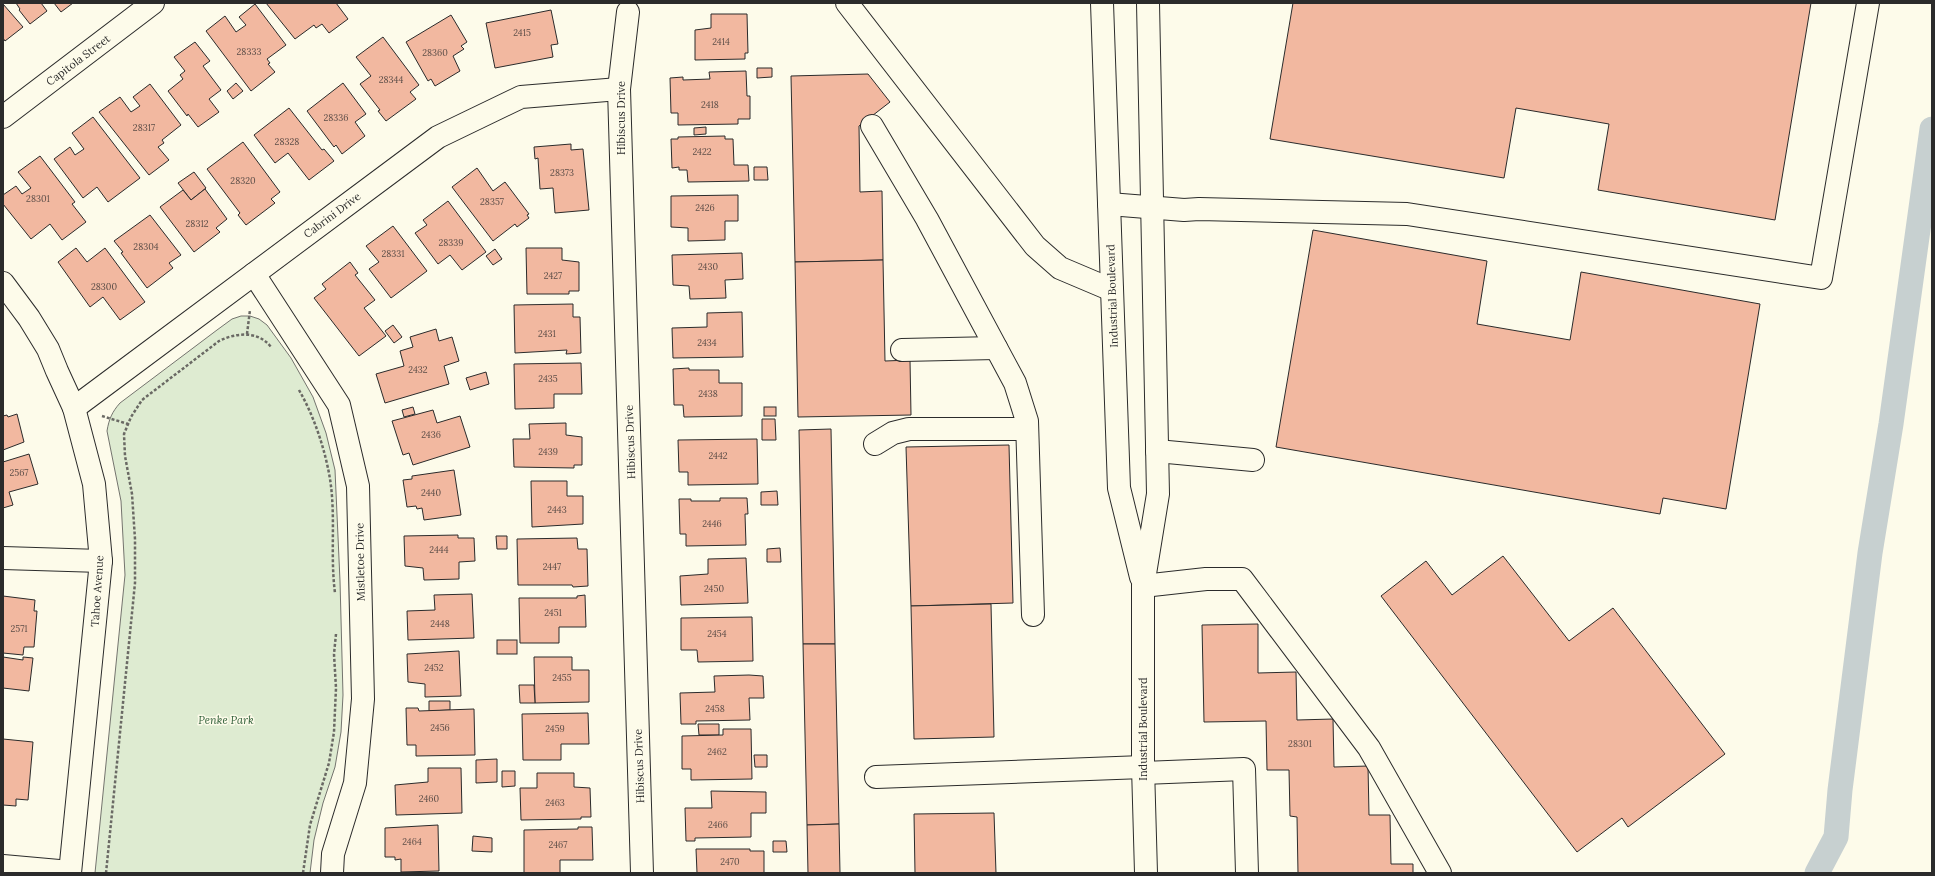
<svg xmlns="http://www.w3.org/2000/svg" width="1935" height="876" viewBox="0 0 1935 876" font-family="Lora,serif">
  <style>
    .green { fill: #deebd1; stroke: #74746e }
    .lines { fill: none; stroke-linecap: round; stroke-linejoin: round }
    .canal { stroke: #c7d0d0; stroke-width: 25 }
    .building { fill: #f2b8a0; stroke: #2b2b2b }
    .minor-casing { stroke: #2b2b2b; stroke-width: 24 }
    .major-casing { stroke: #2b2b2b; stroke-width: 24 }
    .path { stroke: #6a6964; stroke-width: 2.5; stroke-dasharray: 3 2; stroke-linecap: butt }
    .minor { stroke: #fdfbea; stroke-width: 22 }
    .major { stroke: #fdfbea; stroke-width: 22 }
    .labels { text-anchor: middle; stroke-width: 3; stroke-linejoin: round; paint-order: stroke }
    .number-label { font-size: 9px; fill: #5d4e48 }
    .street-label { font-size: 11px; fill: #2b2b2b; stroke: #fdfbea }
    .park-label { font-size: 11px; font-style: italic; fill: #34623c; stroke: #fdfbea }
  </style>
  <rect width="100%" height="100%" fill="#fdfbea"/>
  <path class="green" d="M241,316H250L259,319L267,325L291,358L313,397L326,433L335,470L340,581L343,695L341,732L335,767L323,803L314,840L310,873H95L125,575L121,501L107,431C109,419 112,412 120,403L217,330L232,319Z"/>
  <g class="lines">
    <path class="canal" d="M1817,873L1836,837L1840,790L1870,553L1891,424L1932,129"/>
  </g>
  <g class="building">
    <path d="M16,3H41L47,11L30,24L19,10L20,9Z"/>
    <path d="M54,3H73L61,12Z"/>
    <path d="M266,3H336L348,19L329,33L322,24L316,28L314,25L295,39Z"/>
    <path d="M1293,3H1811L1775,220L1598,190L1609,124L1516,108L1504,178L1270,139Z"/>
    <path d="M3,4L23,27L5,41L3,38Z"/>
    <path d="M255,4L286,45L267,59L270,63L268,64L275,72L251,91L206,31L225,16L236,32L246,25L239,17Z"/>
    <path d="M551,10L558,44L551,45L553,57L495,68L486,23Z"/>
    <path d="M711,14H747L748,53H745V59L695,60V30L711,28Z"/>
    <path d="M451,15L467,42L461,46L464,49L453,56L460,71L435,86L431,79L428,81L406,42Z"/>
    <path d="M383,37L419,85L410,92L416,99L386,121L378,111L380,110L360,84L371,76L356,57Z"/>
    <path d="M195,42L210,61L203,66L221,90L209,99L219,112L198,127L188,114L187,116L168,91L183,79L180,75L185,71L174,57Z"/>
    <path d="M757,68H772V77L757,78Z"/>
    <path d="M746,71L747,96H750V119H738V124L678,125V113H671L670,78L683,77V80L710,79L709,72Z"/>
    <path d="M868,74L890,102L859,126L860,192L882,191L883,260L795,262L791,76Z"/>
    <path d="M236,83L243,91L233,99L227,91Z"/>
    <path d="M343,83L366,114L355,122L365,136L342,154L336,145L334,147L307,111Z"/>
    <path d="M150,84L181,125L162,140L164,143L158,147L169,160L149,175L99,112L120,97L131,112L140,106L133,97Z"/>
    <path d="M289,108L322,150L324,149L334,161L309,180L288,153L275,163L254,135Z"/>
    <path d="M93,117L140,178L108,202L97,187L83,198L54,159L70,147L75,155L84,149L72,133Z"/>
    <path d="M706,127V134L694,135V128Z"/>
    <path d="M725,136V139H733L734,165H748L749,181L688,182L687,170H679V167L672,168L671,139H678V137Z"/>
    <path d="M243,142L280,192L271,199L275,203L246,225L238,215L240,213L207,169Z"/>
    <path d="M571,144V150L583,149L589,210L555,213L553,188L540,189L538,158L535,159L534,147Z"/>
    <path d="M40,156L75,202L72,204L86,222L62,240L50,224L31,239L3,204V195L16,186L22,194L31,188L18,172Z"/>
    <path d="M754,167H767L768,180H754Z"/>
    <path d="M477,168L493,191L505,182L529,214L527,215L529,218L517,227L515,224L493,241L452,187Z"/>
    <path d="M194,172L206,188L191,200L178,183Z"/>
    <path d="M205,189L227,219L216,228L220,232L194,252L160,207L183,190L191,200Z"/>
    <path d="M738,195V221H725V240L688,241V228L671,227V196Z"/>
    <path d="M448,201L486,252L462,270L450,255L438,264L415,233L427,225L423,220Z"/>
    <path d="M150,215L181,255L169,263L173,268L147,288L121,253L123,252L114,241Z"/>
    <path d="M393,226L427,271L391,298L369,269L379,262L366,246Z"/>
    <path d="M1313,230L1487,261L1477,324L1570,340L1581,272L1760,304L1726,509L1663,498L1660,514L1276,447Z"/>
    <path d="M76,248L87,262L105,248L145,302L120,320L103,297L90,307L58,262Z"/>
    <path d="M526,248H562V260L579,262V291H569V294H527Z"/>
    <path d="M495,249L502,259L493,265L486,256Z"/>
    <path d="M742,253L743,279L725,280L726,298L690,299L689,286L673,285L672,255Z"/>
    <path d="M883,260L885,361L910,360L911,415L798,417L795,262Z"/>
    <path d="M350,262L358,273L355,275L375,300L364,308L386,336L359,356L314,298L326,289L322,284Z"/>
    <path d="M573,304V317H580L581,353L566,354L567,350L515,353L514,305Z"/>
    <path d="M742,312L743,357L673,358L672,328L707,327V313Z"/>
    <path d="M393,325L402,337L394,343L385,331Z"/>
    <path d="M436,329L439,341L452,337L459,361L444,366L449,384L385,403L376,374L404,366L400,351L413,347L410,337Z"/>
    <path d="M581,363L582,394H554V408L515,409L514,364Z"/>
    <path d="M689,368V370H719V383H742V416L684,417L683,405H674L673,369Z"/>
    <path d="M486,372L489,384L470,390L466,378Z"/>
    <path d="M413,407L415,414L404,417L402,410Z"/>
    <rect x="764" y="407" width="12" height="9"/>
    <path d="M433,410L437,423L460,416L470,447L413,465L409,453L403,455L392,421Z"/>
    <path d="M17,414L24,442L3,450V416L7,415L8,417Z"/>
    <path d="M762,419H775L776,440H762Z"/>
    <path d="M566,423V435L582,437V465H574V468L514,467L513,439H530L529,424Z"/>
    <path d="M831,429L835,644H803L799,430Z"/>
    <path d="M757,439L758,484L688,485V472H679L678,440Z"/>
    <path d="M1009,445L1013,603L911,606L906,447Z"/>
    <path d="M29,454L38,484L9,492L13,505L3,508V462Z"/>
    <path d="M454,470L461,515L424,520L422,508L417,509L416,506L407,507L403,480L412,479V476Z"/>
    <path d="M531,481H567V496H583V524L532,527Z"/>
    <path d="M777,491L778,505H761V492Z"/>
    <path d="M720,498H747L748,514H745L746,545L686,546V534H680L679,499H691V501H720Z"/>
    <path d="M458,535V538H474L475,561L459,562V579L424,580L423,568L405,566L404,536Z"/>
    <path d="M496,536H507V549H497Z"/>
    <path d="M577,538L578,549H587L588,586L573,587L572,585H518L517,539Z"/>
    <path d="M780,548L781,562H767V549Z"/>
    <path d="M1503,556L1569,641L1613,608L1725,754L1628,827L1622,818L1577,852L1381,596L1426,561L1452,595Z"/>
    <path d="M746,558L748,603L681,605L680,576L708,574V559Z"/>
    <path d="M472,594L474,638L408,640L407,611L435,610L434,595Z"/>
    <path d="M585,595L586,627H559V643H520L519,598H577V596Z"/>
    <path d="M3,596L35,600L34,611H37L34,647H24L23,655L3,653Z"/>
    <path d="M991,604L994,737L914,739L911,606Z"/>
    <path d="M752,617L753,661L698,662L697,650H681V618Z"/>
    <path d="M1258,624V673L1296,672L1297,720L1333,719L1334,767L1368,766L1369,815H1390L1391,864H1413V873H1298L1297,817L1290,816L1289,770H1267L1266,721L1204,722L1202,625Z"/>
    <rect x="497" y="640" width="20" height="14"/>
    <path d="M803,644H835L839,824L807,825Z"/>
    <path d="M459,651L461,696L425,697V684L408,682L407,654Z"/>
    <path d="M3,657L23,660V657L33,658L29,691L3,688Z"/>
    <path d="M534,657H572V670H589V702L535,703Z"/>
    <path d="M749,675L763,676L764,698H749L750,720L696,721V724H681L680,693L715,692L714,676Z"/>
    <path d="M519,685H534L535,703H520Z"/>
    <path d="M429,701H450V710L429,711Z"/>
    <path d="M406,708H418L419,711L474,709L475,755L416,756V745H407Z"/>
    <path d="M588,713L589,744H561V760H523L522,714Z"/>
    <path d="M698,724H719V735H699Z"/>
    <path d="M723,729H751L752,779L691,780V769H682V736L723,735Z"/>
    <path d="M3,739L33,742L28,800L16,799V806L3,805Z"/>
    <path d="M754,755H767V767H755Z"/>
    <path d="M497,759V782L476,783V760Z"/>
    <path d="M428,768H461L462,813L396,815L395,785L428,782Z"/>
    <path d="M502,771H515V786L502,787Z"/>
    <path d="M537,773H574V787L590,788L591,817H581V819L521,820L520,788H537Z"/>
    <path d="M711,791L766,792V813H751V837L695,838V841H686L685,808H712Z"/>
    <path d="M994,813L996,873H915L914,814Z"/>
    <path d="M839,824L840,873H808L807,825Z"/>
    <path d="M438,825L439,871L401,872V859L395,860V857H385V828Z"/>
    <path d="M578,827H592L593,860H560V873H524V830L578,829Z"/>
    <path d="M473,836L492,838V852L472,851Z"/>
    <path d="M773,841H786L787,852H773Z"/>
    <path d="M696,849H750V851H764V873H697Z"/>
  </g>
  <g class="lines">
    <defs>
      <g id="minor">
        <path d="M847,3L1035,246L1060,268L1112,290"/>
        <path d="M628,12L619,89L642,873"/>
        <path d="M3,117L153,3"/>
        <path d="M872,126L927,219L1015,383L1027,421L1033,615"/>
        <path d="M1109,204L1184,210L1199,209L1407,214L1821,278L1868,3"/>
        <path d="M254,274L339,405L358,486L363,699L355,783L333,854L332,873"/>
        <path d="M3,283L29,318L48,349L57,371L74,408L94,484L101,561L70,873"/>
        <path d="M902,350L996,348"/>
        <path d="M74,408L438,137L521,97L619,89"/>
        <path d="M875,444L893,433L909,429H1027"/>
        <path d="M1157,451L1253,460"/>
        <path d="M3,558L101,561"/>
        <path d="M1143,586L1206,579H1242L1369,748L1440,873"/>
        <path d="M1143,773L1244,769L1247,873"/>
        <path d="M876,777L1143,767"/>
        <path d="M3,866L70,872"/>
      </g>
      <g id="major">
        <path d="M1102,3L1119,488L1141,577"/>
        <path d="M1146,873L1143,767V586L1158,494L1148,3"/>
      </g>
    </defs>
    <use href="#minor" class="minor-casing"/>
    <use href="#major" class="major-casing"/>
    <g class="path">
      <path d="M247,334L250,310"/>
      <path d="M299,390C314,416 325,449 330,479C336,517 330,555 335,593"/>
      <path d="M102,416L128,424"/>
      <path d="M106,873L135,583V539L132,494L125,456L124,434L131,417L142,400L219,341C235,333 258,330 271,347"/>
      <path d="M303,873L310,825L329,763L334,732L336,688L334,654L336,634"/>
    </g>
    <use href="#minor" class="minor"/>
    <use href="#major" class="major"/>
  </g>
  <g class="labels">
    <g class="number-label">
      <text x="522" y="36">2415</text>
      <text x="721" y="45">2414</text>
      <text x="249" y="55">28333</text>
      <text x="435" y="56">28360</text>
      <text x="391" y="83">28344</text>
      <text x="710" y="108">2418</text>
      <text x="336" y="121">28336</text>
      <text x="144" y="131">28317</text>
      <text x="287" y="145">28328</text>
      <text x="702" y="155">2422</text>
      <text x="562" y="176">28373</text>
      <text x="243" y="184">28320</text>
      <text x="38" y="202">28301</text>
      <text x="492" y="205">28357</text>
      <text x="705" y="211">2426</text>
      <text x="197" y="227">28312</text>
      <text x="451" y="246">28339</text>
      <text x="146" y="250">28304</text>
      <text x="393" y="257">28331</text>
      <text x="708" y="270">2430</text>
      <text x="553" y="279">2427</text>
      <text x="104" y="290">28300</text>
      <text x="547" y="337">2431</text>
      <text x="707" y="346">2434</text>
      <text x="418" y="373">2432</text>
      <text x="548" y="382">2435</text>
      <text x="708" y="397">2438</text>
      <text x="431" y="438">2436</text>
      <text x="548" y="455">2439</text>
      <text x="718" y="459">2442</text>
      <text x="19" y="476">2567</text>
      <text x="431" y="496">2440</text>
      <text x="557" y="513">2443</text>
      <text x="712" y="527">2446</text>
      <text x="439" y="553">2444</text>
      <text x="552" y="570">2447</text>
      <text x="714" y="592">2450</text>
      <text x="553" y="616">2451</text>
      <text x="440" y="627">2448</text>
      <text x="19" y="632">2571</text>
      <text x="717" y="637">2454</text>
      <text x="434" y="671">2452</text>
      <text x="562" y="681">2455</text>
      <text x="715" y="712">2458</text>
      <text x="440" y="731">2456</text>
      <text x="555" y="732">2459</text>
      <text x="1300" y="747">28301</text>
      <text x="717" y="755">2462</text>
      <text x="429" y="802">2460</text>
      <text x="555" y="806">2463</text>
      <text x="718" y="828">2466</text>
      <text x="412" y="845">2464</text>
      <text x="558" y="848">2467</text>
      <text x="730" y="865">2470</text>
    </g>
    <g class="street-label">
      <text transform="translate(78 60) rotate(-37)" y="4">Capitola Street</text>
      <text transform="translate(621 118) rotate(-90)" y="4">Hibiscus Drive</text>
      <text transform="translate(332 215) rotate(-37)" y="4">Cabrini Drive</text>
      <text transform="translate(1112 296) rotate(-92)" y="4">Industrial Boulevard</text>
      <text transform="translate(630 442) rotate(-92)" y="4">Hibiscus Drive</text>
      <text transform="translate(360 562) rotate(-91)" y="4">Mistletoe Drive</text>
      <text transform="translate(97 591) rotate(-86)" y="4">Tahoe Avenue</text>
      <text transform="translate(1143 729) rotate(-90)" y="4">Industrial Boulevard</text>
      <text transform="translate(639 766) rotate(-92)" y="4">Hibiscus Drive</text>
    </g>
    <g class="park-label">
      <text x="226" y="724">Penke Park</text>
    </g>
  </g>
  <rect width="1935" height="876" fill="none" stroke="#2b2b2b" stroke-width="8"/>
</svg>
